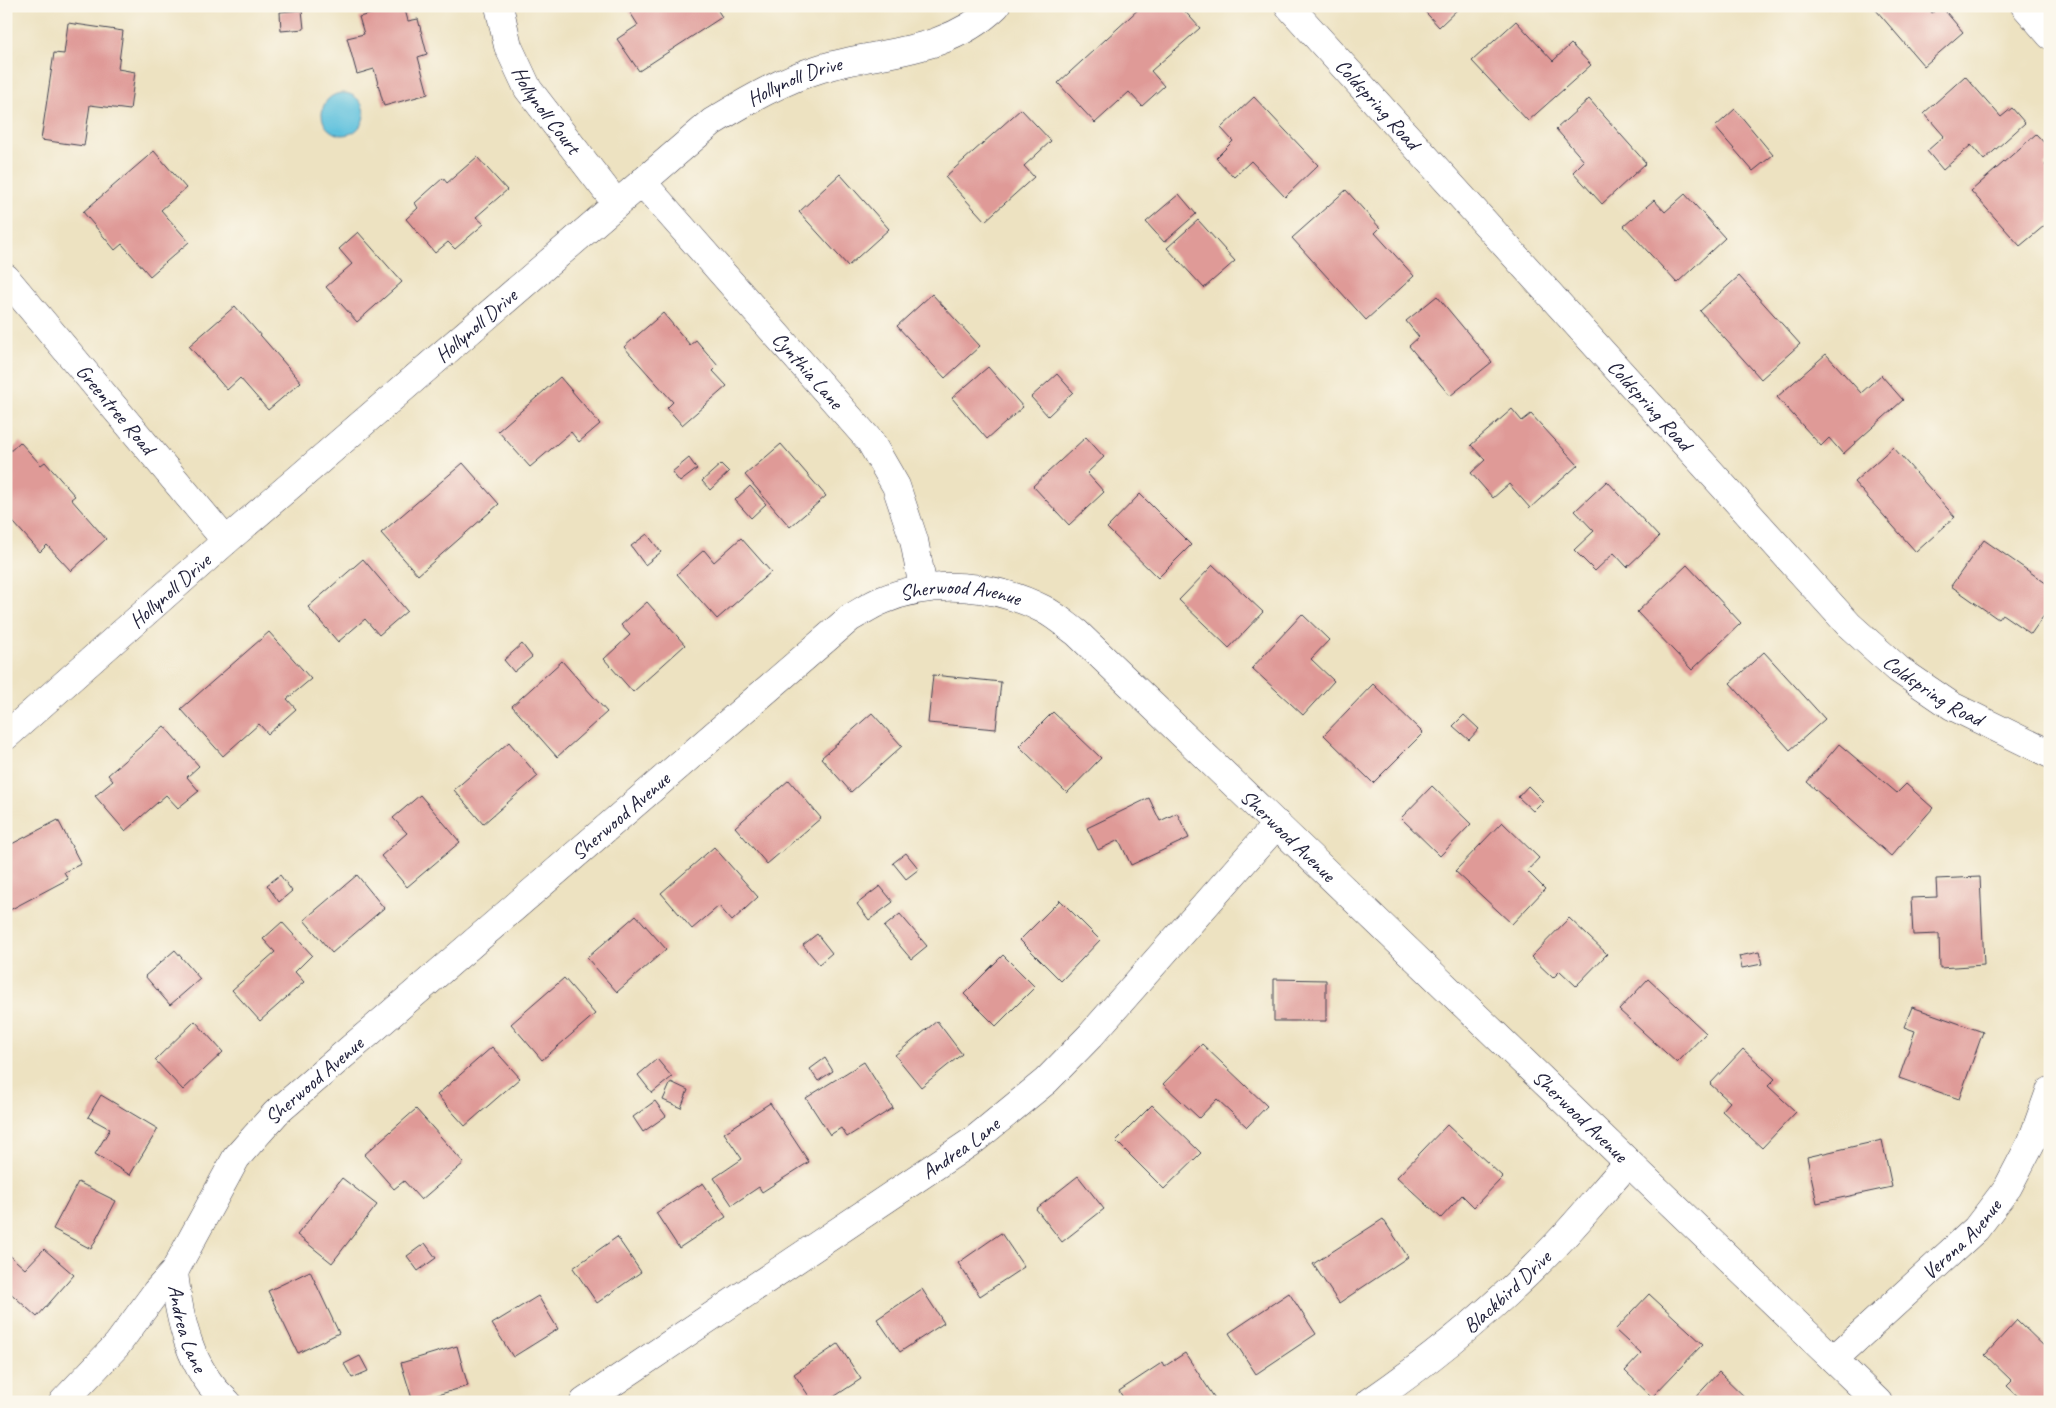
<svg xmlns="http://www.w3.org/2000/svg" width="2056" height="1408" viewBox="0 0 2056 1408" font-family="Caveat,sans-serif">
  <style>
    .water { fill: #5fc1dd; stroke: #40728c }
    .building { fill: #df9a97 }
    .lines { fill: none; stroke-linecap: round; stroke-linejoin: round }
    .street-casing { stroke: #403f4f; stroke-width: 29 }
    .street { stroke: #fff; stroke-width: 28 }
    .labels { text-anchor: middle; stroke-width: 4.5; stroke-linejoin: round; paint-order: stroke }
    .street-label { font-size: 21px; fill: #22223b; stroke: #fbf7ec }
  </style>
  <rect width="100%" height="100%" fill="#fbf7ec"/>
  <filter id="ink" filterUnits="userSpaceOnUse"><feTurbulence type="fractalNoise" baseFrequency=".02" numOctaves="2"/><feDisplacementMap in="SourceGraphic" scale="10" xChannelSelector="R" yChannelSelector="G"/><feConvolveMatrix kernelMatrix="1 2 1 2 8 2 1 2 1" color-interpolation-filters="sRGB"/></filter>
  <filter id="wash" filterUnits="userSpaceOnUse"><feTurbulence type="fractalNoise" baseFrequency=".0096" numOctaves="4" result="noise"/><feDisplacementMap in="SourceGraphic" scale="20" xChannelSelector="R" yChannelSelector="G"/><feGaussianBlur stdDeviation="1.12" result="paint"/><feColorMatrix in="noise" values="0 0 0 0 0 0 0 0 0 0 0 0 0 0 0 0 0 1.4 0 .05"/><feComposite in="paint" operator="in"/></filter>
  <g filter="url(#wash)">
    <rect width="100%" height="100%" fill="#ede2c1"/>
    <circle class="water" cx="343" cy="114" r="21"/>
    <g id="blocks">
      <g class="building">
        <path d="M399,6H404L408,21L418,19L427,54L418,57L428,94L384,106L374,69L357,74L347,38L364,34L359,17Z"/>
        <path d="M626,6H715L722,17L639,71L617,39L638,25Z"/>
        <path d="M1142,6H1180L1200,28L1151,71L1164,86L1142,106L1129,92L1095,123L1058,83Z"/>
        <path d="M1420,6H1461L1439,27Z"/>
        <path d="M1880,6H1927L1932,13L1941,6L1963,32L1924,66L1876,10Z"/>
        <path d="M302,10L304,29L281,31L280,12Z"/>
        <path d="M1516,21L1553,61L1571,44L1591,65L1528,121L1472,61Z"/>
        <path d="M68,23L123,31L118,69L135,72L130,110L90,105L84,146L41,140L54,53L64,54Z"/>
        <path d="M1965,76L2001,117L2012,108L2025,123L1984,160L1971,145L1943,170L1927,151L1944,136L1924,113Z"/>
        <path d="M1254,97L1318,165L1285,197L1251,161L1234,177L1216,158L1233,141L1221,128Z"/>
        <path d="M1589,99L1646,163L1602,204L1573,172L1584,161L1556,129Z"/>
        <path d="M1021,109L1051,141L1024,166L1034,177L985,221L945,177Z"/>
        <path d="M1735,109L1773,155L1753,171L1715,127Z"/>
        <path d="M2036,134L2050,149V161L2045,165L2050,170V221L2020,246L1971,191Z"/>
        <path d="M154,151L186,188L161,210L189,242L150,276L122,244L115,250L83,212Z"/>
        <path d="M477,157L507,190L476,217L484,224L455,249L448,242L435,253L406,219L418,208L415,203L443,178L447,183Z"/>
        <path d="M840,174L889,229L848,266L799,212Z"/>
        <path d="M1346,190L1380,228L1375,233L1414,276L1366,320L1292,238Z"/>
        <path d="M1179,194L1196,214L1164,242L1146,222Z"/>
        <path d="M1685,194L1725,238L1677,283L1624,226L1654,200L1665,212Z"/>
        <path d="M1198,220L1235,261L1204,288L1167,248Z"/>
        <path d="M358,232L402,282L357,322L326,287L352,264L339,249Z"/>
        <path d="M1739,276L1800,344L1761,379L1700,311Z"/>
        <path d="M932,294L980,346L945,378L897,326Z"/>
        <path d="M1437,296L1492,362L1450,396L1409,346L1419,337L1406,321Z"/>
        <path d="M235,306L301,382L268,410L240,378L227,390L189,346Z"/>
        <path d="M663,313L690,345L696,340L718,366L713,371L727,386L682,425L667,408L673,402L624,347Z"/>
        <path d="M1826,354L1861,393L1881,375L1903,400L1843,454L1829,438L1821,446L1777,397Z"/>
        <path d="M988,367L1023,407L987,439L952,398Z"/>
        <path d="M1057,374L1073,392L1048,416L1031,397Z"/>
        <path d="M560,377L600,424L579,442L571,432L530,467L498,431Z"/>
        <path d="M1512,409L1522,421L1531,414L1578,465L1530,508L1509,484L1493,498L1471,473L1485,460L1471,445Z"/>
        <path d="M1086,437L1104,457L1087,473L1104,492L1069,525L1033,486Z"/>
        <path d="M20,442L41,465L45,462L75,496L71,499L106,539L71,571L47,545L40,552L6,514V455Z"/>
        <path d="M781,444L826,496L790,527L745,475Z"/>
        <path d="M1893,447L1955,517L1916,552L1854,482Z"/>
        <path d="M689,458L697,469L680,482L672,472Z"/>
        <path d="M463,463L499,504L418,575L381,533Z"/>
        <path d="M721,464L729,472L710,490L702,481Z"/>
        <path d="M1607,481L1659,537L1627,567L1614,553L1595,571L1574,550L1594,531L1575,511Z"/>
        <path d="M750,486L766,504L751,518L735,500Z"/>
        <path d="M1140,494L1191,545L1158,578L1107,528Z"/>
        <path d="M647,534L661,552L645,565L631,546Z"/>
        <path d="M741,538L771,572L717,619L677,574L704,550L714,562Z"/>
        <path d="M1984,540L2050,586V607L2031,634L2002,614L1998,619L1951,586Z"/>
        <path d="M363,559L407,611L379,635L365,619L338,642L308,607Z"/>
        <path d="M1213,565L1263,612L1229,648L1179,600Z"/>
        <path d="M1687,565L1741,623L1692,670L1637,612Z"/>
        <path d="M647,602L685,645L633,692L604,659L630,635L621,625Z"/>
        <path d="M1302,614L1329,640L1311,659L1334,681L1303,715L1252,668Z"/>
        <path d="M269,632L311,679L287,699L296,709L268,734L259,724L223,756L181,709Z"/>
        <path d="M522,644L532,657L514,672L504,660Z"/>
        <path d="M1764,652L1825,719L1790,750L1730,683Z"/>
        <path d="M562,661L607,712L557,757L512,706Z"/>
        <path d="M933,675L1001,682L996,729L928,723Z"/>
        <path d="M1373,684L1423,733L1373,783L1324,735Z"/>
        <path d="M1053,712L1101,758L1067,793L1019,746Z"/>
        <path d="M872,713L902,746L851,792L821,758Z"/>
        <path d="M1464,715L1479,729L1469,740L1453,726Z"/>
        <path d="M164,726L199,766L187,777L199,791L178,808L166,795L125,831L95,796L113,781L108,775Z"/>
        <path d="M509,742L538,776L483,824L454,790Z"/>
        <path d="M1839,744L1897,793L1906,784L1933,808L1891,856L1807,782Z"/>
        <path d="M789,780L821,818L767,864L735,827Z"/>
        <path d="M1432,786L1471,824L1440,856L1401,818Z"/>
        <path d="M1528,786L1543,801L1533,811L1518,797Z"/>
        <path d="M420,795L460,842L407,887L381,856L407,833L393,818Z"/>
        <path d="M1149,798L1160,821L1177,813L1189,838L1131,865L1119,840L1098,850L1087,828Z"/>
        <path d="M58,820L81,864L64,872L68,879L6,912V847Z"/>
        <path d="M1502,822L1539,858L1527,871L1545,889L1512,924L1455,871Z"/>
        <path d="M714,847L758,897L732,921L719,906L692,929L661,893Z"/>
        <path d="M906,853L919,869L906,879L893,863Z"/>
        <path d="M280,875L292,891L279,902L267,885Z"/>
        <path d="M357,875L384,908L332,953L304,920Z"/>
        <path d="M1980,877L1984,965L1940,968L1939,934L1913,935L1911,898L1937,897L1936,879Z"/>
        <path d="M880,886L893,902L869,920L857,904Z"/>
        <path d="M1060,900L1100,940L1061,981L1020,940Z"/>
        <path d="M900,914L927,946L911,959L884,927Z"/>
        <path d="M636,915L666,949L617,992L587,958Z"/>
        <path d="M1569,918L1607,954L1576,986L1560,971L1553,978L1531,957Z"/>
        <path d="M282,922L312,955L295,972L304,982L260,1021L232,990L275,952L263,939Z"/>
        <path d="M817,934L832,953L819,964L803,945Z"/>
        <path d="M175,950L200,979L170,1005L145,976Z"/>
        <path d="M1759,952L1762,964L1742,968L1739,956Z"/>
        <path d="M1003,955L1035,987L996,1026L964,994Z"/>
        <path d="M564,978L595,1014L542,1060L511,1024Z"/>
        <path d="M1274,979L1326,980V1021H1274Z"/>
        <path d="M1648,979L1706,1033L1677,1063L1619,1010Z"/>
        <path d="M1912,1007L1983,1032L1959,1099L1899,1078L1915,1031L1904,1027Z"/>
        <path d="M195,1021L223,1052L183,1090L155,1060Z"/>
        <path d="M937,1021L962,1054L921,1087L895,1055Z"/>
        <path d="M1202,1044L1267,1106L1247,1127L1217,1099L1199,1118L1163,1084Z"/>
        <path d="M492,1047L520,1078L465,1126L437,1095Z"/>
        <path d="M1743,1049L1775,1079L1768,1086L1796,1112L1762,1148L1722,1111L1730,1102L1710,1084Z"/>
        <path d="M825,1058L833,1071L818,1081L810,1069Z"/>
        <path d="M657,1059L672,1077L652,1093L638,1075Z"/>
        <path d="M864,1062L893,1108L847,1137L841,1128L830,1135L806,1098Z"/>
        <path d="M671,1082L688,1090L681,1108L663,1100Z"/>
        <path d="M101,1095L158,1129L130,1175L95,1154L110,1129L88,1117Z"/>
        <path d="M655,1101L666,1116L643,1132L633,1117Z"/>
        <path d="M770,1103L809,1162L762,1192L759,1187L732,1205L714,1178L742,1159L724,1133Z"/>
        <path d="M1152,1105L1201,1153L1164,1189L1116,1141Z"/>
        <path d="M416,1109L464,1163L421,1200L404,1181L394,1189L364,1155Z"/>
        <path d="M1447,1125L1503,1177L1474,1207L1462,1195L1441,1218L1397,1177Z"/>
        <path d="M1882,1140L1892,1187L1817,1203L1807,1157Z"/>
        <path d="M1078,1176L1104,1209L1062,1242L1036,1209Z"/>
        <path d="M342,1178L377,1205L332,1263L297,1235Z"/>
        <path d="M78,1182L116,1201L91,1249L53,1229Z"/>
        <path d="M703,1183L726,1217L679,1248L656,1213Z"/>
        <path d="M1383,1219L1408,1257L1339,1303L1313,1264Z"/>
        <path d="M1001,1233L1024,1267L980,1296L958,1263Z"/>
        <path d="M617,1237L641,1272L597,1303L573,1268Z"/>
        <path d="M425,1243L436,1258L418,1271L407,1256Z"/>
        <path d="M44,1249L74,1275L37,1317L6,1289V1252L25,1269Z"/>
        <path d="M310,1271L339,1333L298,1353L268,1291Z"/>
        <path d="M922,1289L944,1323L900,1352L877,1319Z"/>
        <path d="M1289,1293L1316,1334L1256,1374L1229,1333Z"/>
        <path d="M1649,1294L1703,1344L1652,1397L1625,1371L1641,1354L1615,1330Z"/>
        <path d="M538,1296L558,1329L513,1357L492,1324Z"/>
        <path d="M2017,1320L2050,1352V1402H2024L2007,1386L2012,1381L1985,1355Z"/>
        <path d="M838,1344L861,1379L826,1402H813L794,1374Z"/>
        <path d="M457,1346L468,1386L413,1402L401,1363Z"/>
        <path d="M1185,1353L1216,1400L1213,1402H1126L1119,1391L1163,1362L1165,1366Z"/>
        <path d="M360,1356L368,1371L352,1378L344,1364Z"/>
        <path d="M1719,1372L1750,1402H1691Z"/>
      </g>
    </g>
  </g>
  <g filter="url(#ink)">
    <use href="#blocks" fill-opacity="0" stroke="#403f4f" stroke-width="1"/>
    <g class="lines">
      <defs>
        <g id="street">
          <path id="s1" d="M499,6L508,46L528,89L616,203"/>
          <path id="s2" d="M1289,6L1849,625L1898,669L1952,706L2050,754"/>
          <path d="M2025,6L2050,35"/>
          <path id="s3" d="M642,182L870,441L896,486L914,540L923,588"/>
          <path id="s4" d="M6,278L226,541"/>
          <path id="s5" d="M6,736L226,541L712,122C747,101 782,80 822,68C883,50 945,55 996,6"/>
          <path id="s6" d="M174,1272C179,1319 190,1370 227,1402"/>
          <path id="s7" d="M1834,1359L1976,1229L2008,1187L2032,1141L2050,1091"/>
          <path id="s8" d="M63,1402L117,1345L156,1292L174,1272L236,1158L276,1113L850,618C861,612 872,604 883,600C934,579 994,584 1043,609C1055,615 1066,625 1077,633L1878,1402"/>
          <path id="s9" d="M584,1402L974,1140L1046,1081L1091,1035L1277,824"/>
          <path id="s10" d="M1370,1402C1435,1357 1498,1305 1553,1248C1579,1221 1603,1191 1628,1163"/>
        </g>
      </defs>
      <use href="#street" class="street-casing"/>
      <use href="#street" class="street"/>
    </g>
  </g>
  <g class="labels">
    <g class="street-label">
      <text dy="7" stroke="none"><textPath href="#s5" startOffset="1028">Hollynoll Drive</textPath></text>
      <text dy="7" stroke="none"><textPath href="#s2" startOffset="132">Coldspring Road</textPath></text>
      <text dy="7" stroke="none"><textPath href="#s1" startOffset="116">Hollynoll Court</textPath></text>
      <text dy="7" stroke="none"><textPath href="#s5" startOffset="624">Hollynoll Drive</textPath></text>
      <text dy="7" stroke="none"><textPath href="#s3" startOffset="251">Cynthia Lane</textPath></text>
      <text dy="7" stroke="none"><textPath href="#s2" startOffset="538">Coldspring Road</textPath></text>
      <text dy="7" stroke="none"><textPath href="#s4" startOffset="171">Greentree Road</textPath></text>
      <text dy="7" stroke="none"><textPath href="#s5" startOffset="219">Hollynoll Drive</textPath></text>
      <text dy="7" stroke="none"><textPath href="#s8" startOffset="1236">Sherwood Avenue</textPath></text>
      <text dy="7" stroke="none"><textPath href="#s2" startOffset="942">Coldspring Road</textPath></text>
      <text dy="7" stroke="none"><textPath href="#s8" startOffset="816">Sherwood Avenue</textPath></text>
      <text dy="7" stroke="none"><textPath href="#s8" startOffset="1656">Sherwood Avenue</textPath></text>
      <text dy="7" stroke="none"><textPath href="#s8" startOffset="411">Sherwood Avenue</textPath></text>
      <text dy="7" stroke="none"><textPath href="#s8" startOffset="2061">Sherwood Avenue</textPath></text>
      <text dy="7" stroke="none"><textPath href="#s9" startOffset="454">Andrea Lane</textPath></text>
      <text dy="7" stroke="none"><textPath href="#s7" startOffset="175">Verona Avenue</textPath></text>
      <text dy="7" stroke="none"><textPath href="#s10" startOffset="176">Blackbird Drive</textPath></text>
      <text dy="7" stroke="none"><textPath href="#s6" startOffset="58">Andrea Lane</textPath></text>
    </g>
  </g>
  <rect width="2056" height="1408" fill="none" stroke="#fbf7ec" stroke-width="25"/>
</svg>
